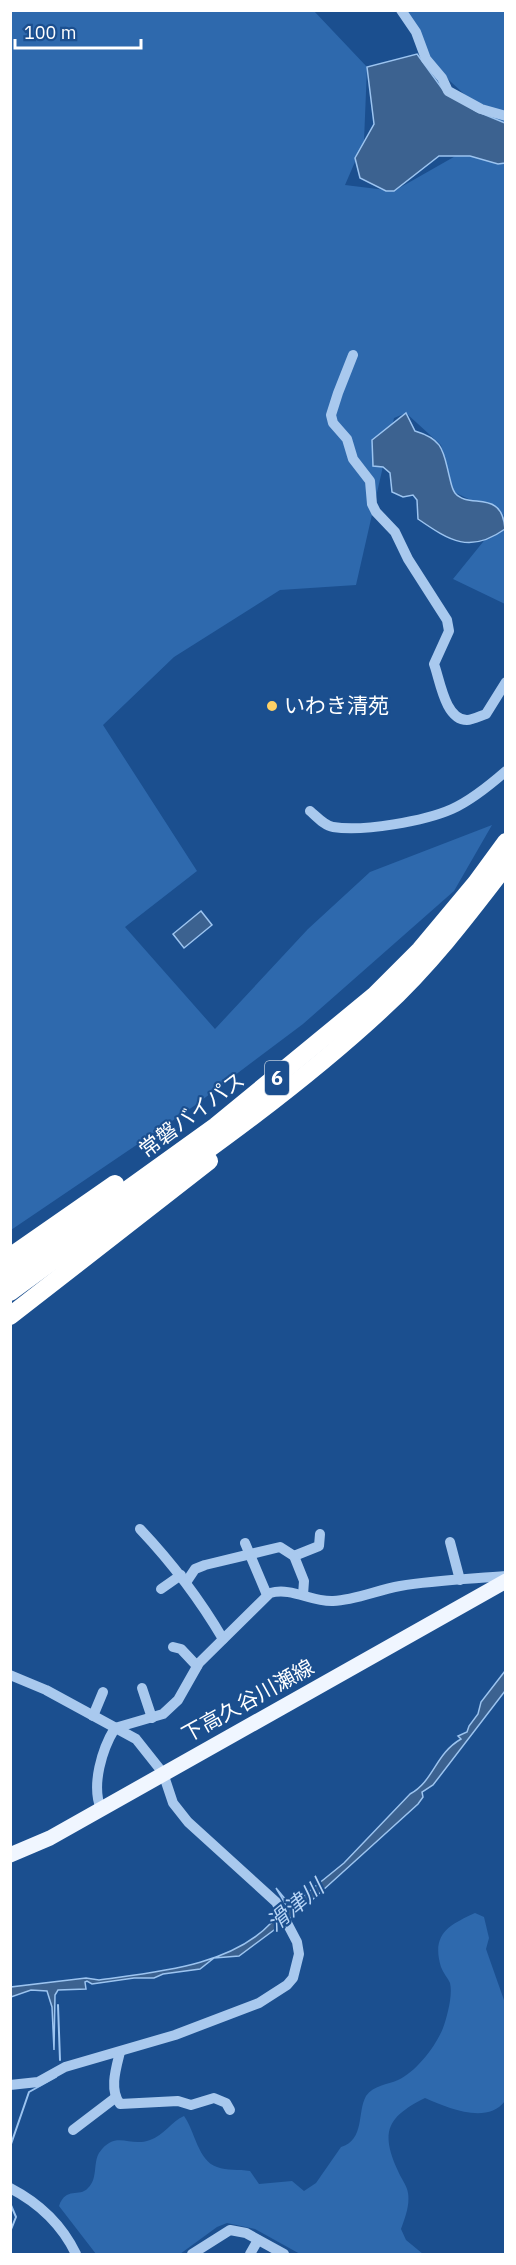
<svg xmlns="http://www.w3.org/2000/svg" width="516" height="2265" viewBox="0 0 516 2265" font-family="'IBM Plex Sans','Noto Sans JP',sans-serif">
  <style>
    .green { fill: #2e69ad }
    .water { fill: #3c6290; stroke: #9cc4f0; stroke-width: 1.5 }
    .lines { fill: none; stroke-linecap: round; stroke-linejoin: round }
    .stream { stroke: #9cc4f0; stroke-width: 2 }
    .minor { stroke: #a9c9ee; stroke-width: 10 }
    .major { stroke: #f0f6ff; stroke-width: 15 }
    .highway { stroke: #fff; stroke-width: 18 }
    .poi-dot { fill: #ffd166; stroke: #1b4f8f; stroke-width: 2 }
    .labels { text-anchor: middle; stroke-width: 4.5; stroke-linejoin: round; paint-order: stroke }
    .shield { fill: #1b4f8f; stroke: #bbcadd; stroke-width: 1.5 }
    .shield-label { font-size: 20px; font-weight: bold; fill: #fff }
    .poi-label { font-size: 21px; fill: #fff; stroke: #1b4f8f; text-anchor: start }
    .street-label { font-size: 21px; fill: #fff; stroke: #1b4f8f }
    .water-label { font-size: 22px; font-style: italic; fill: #b5d3f5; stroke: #1b4f8f }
  </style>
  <rect width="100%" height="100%" fill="#1b4f8f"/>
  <g class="green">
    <path d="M11,11H314L367,67L364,141L345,185L394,191L459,154L505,158V604L453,579L504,516L454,492L441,445L406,413L394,418L356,585L280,590L174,657L103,725L197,871L125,927L215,1029L308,929L370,872L492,825L454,891L303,1024L194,1106L11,1230Z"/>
    <path d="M403,11H505V127L476,105L426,59Z"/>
    <path d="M475,1913L484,1917L489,1938L486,1949L505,2003V2101C487,2125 448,2108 425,2098C387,2117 380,2132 398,2171C401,2178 407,2186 408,2193C410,2205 405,2218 401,2229L406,2240L423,2254H300L255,2229L227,2223L217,2227L180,2254H96L59,2206C66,2186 79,2198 88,2188C98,2179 93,2163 99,2153C116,2129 129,2148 150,2140C163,2136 172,2121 184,2116C195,2131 198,2161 217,2167C227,2171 239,2169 250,2171L259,2184L292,2181L304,2191L316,2183L341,2147C365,2140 357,2112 366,2096C374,2085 387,2085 398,2080C416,2072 436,2046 443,2028C447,2017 453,1995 450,1983C448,1978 443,1973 441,1967C431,1934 449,1925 475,1913Z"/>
  </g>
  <g class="water">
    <path d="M417,54L443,90L476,111L505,123V163L498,164L470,156H439L394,191H386L360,178L355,158L374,124L367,67Z"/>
    <path d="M406,413L415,431C445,440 443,452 450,479C451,483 452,489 455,493C469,510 502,488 505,529C470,554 450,541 418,519L417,500L413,495L403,497L392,492L390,473L383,467L373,466L372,440Z"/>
    <path d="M201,911L212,925L184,948L173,934Z"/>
    <path d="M505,1671V1691L433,1785L422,1792L423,1797L418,1804L301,1910L239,1956L214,1958L200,1969L163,1974L154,1978H134L92,1984L87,1981L85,1982L86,1989L58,1990L55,1995L54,2050L52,2007L47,1991L31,1990L11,1997V1987L86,1978L99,1980C156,1972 231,1966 271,1923C276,1918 283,1915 288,1908L276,1888L291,1906L344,1863L410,1794C434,1781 435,1754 461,1739L458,1736L467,1732L469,1726L478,1714L481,1702Z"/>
  </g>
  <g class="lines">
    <g class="stream">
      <path d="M58,2005L60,2060"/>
      <path d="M10,2147L29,2092L56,2077"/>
      <path d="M10,2203L16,2217L10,2232"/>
    </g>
    <g class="minor">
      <path d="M401,10L416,32L426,59L442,78L448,91L481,109L506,116"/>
      <path d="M353,355L338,393L331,415L333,423L347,439L353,459L370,481L372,504L376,512L395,532L408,559L447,620L449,631L434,664C440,680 445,720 467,720C473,720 480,716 486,714L506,682"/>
      <path d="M310,811C317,817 325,826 333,827C363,832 425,821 452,809C472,800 490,785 506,771"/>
      <path d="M140,1529C173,1564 199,1598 223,1639"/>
      <path d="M450,1542L460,1580"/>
      <path d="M245,1543L267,1595"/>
      <path d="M294,1556L319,1546L320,1534"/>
      <path d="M187,1581L195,1569L205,1565L280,1547L294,1556L304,1581L303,1595"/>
      <path d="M161,1589L181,1575"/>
      <path d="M173,1647L181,1649L197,1666"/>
      <path d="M10,1675L46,1690L136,1739L163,1773L173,1803L188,1822L276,1902L297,1942L299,1954L293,1978L287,1985L259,2003L175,2035L65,2067L38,2082L10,2085"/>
      <path d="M142,1688L152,1718"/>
      <path d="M93,1716L103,1692"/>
      <path d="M101,1809C91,1785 102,1749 115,1728L163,1714L178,1700L199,1663L270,1593C292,1587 311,1602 333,1601C356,1600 377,1590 400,1586C435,1580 471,1579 506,1576"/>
      <path d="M120,2052C116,2068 109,2090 120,2104L178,2101L191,2105L214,2098L226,2103L230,2110"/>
      <path d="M73,2130L115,2098"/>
      <path d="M10,2188C39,2203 62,2225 76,2254"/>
      <path d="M192,2254L230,2230L246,2233L284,2254"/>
      <path d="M250,2254L258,2240"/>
    </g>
    <path class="major" d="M10,1855L50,1838L506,1581"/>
    <g class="highway">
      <path d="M10,1257L115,1184"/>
      <path d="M10,1274L216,1126L374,996L420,950L476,883L506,842"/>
      <path d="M10,1292C133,1201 270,1113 382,1009C429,966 467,916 506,865"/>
      <path d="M10,1316L209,1161"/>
    </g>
  </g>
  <circle class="poi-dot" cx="272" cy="706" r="6"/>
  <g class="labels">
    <rect class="shield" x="265" y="1061" width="24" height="34" rx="4.5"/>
    <g class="shield-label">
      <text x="277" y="1085">6</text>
    </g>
    <g class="poi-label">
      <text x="284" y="713">いわき清苑</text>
    </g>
    <g class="street-label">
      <text transform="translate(192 1115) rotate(-37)" y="7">常磐バイパス</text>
      <text transform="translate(248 1701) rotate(-29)" y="7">下高久谷川瀬線</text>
    </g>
    <g class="water-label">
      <text transform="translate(295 1905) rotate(-40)" y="8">滑津川</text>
    </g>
  </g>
  <rect width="516" height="2265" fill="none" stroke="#ffffff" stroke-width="24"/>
  <path d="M15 39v9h126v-9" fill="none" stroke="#ffffff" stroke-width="3"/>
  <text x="24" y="39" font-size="18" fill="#ffffff" stroke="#1b4f8f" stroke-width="4.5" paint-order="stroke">100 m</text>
</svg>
